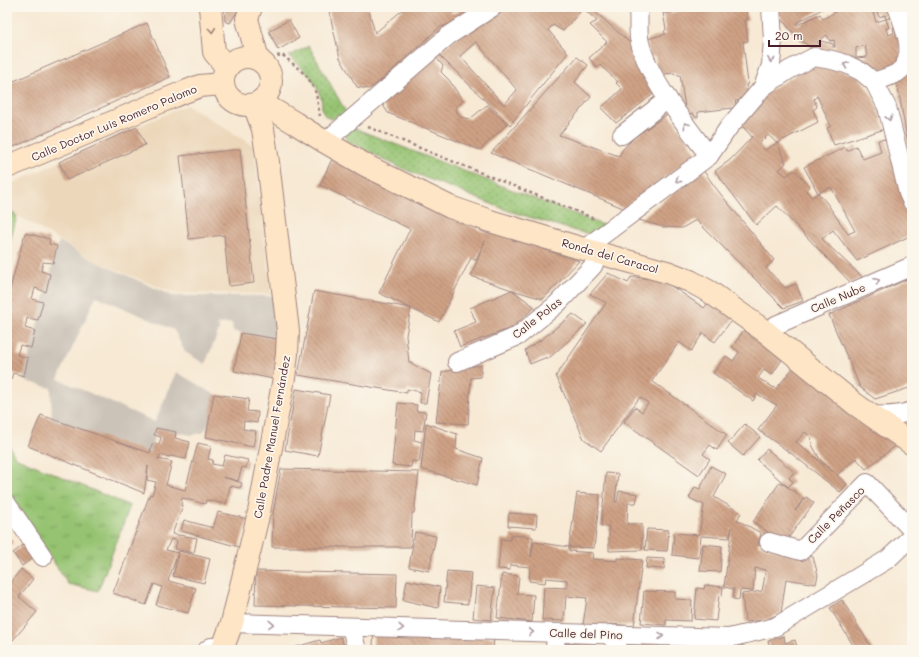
<svg xmlns="http://www.w3.org/2000/svg" width="919" height="657" viewBox="0 0 919 657" font-family="Mali,sans-serif">
  <style>
    .built { fill: #ecd7ba }
    .industrial { fill: #cbc2b8 }
    .grass { fill: url(#grass-dots); stroke: #70714e }
    .park { fill: url(#park-tufts); stroke: #70714e }
    .building { fill: url(#building-back-hatch); fill-rule: evenodd }
    .lines { fill: none; stroke-linecap: round; stroke-linejoin: round }
    .street-casing { stroke: #a08480; stroke-width: 20 }
    .secondary-casing { stroke: #a08480; stroke-width: 24 }
    .path { stroke: #a08480; stroke-width: 2.5; stroke-dasharray: 3 3; stroke-linecap: butt }
    .street { stroke: #fff; stroke-width: 18 }
    .secondary { stroke: #fde5c5; stroke-width: 22 }
    .oneway { stroke: #a48278 }
    .oneway2 { stroke: #ae9aa0 }
    .labels { text-anchor: middle; stroke-width: 3.5; stroke-linejoin: round; paint-order: stroke }
    .street-label { font-size: 11px; fill: #4a1f2b; stroke: #fbf7ec }
  </style>
  <defs>
    <pattern id="grass-dots" width="8" height="8" patternUnits="userSpaceOnUse"><rect width="8" height="8" fill="#95c371"/><path d="M2 2h.1M6 6h.1" fill="none" stroke="#7c9e5d" stroke-width="1.8" stroke-linecap="round"/></pattern>
    <pattern id="park-tufts" width="24" height="20" patternUnits="userSpaceOnUse"><rect width="24" height="20" fill="#95c371"/><path d="M3 7l-1-3M5 7V3M7 7l1-3M15 17l-1-3M17 17v-4M19 17l1-3" fill="none" stroke="#7c9e5d"/></pattern>
    <pattern id="building-back-hatch" width="6" height="6" patternUnits="userSpaceOnUse"><rect width="6" height="6" fill="#cfa285"/><path d="M-1 5l2 2M0 0l6 6M5-1l2 2" fill="none" stroke="#aa836d"/></pattern>
  </defs>
  <rect width="100%" height="100%" fill="#fbf7ec"/>
  <filter id="ink" filterUnits="userSpaceOnUse"><feTurbulence type="fractalNoise" baseFrequency=".025" numOctaves="2"/><feDisplacementMap in="SourceGraphic" scale="8" xChannelSelector="R" yChannelSelector="G"/><feConvolveMatrix kernelMatrix="1 2 1 2 8 2 1 2 1" color-interpolation-filters="sRGB"/></filter>
  <filter id="wash" filterUnits="userSpaceOnUse"><feTurbulence type="fractalNoise" baseFrequency=".012" numOctaves="4" result="noise"/><feDisplacementMap in="SourceGraphic" scale="16" xChannelSelector="R" yChannelSelector="G"/><feGaussianBlur stdDeviation="0.9" result="paint"/><feColorMatrix in="noise" values="0 0 0 0 0 0 0 0 0 0 0 0 0 0 0 0 0 1.4 0 .05"/><feComposite in="paint" operator="in"/></filter>
  <g filter="url(#wash)">
    <rect width="100%" height="100%" fill="#f7e9d4"/>
    <path class="built" d="M187,105L254,146L271,294L174,293L90,259L7,209V186L59,162L67,180L145,145L137,127Z"/>
    <path class="industrial" d="M59,241L90,259L173,296H279L281,340L233,331L232,323L218,324L219,330L205,364L185,352L174,330L96,296L58,379L155,422L176,372L214,394L209,423L203,433L191,435L156,428L150,453L52,419L51,388L23,380Z"/>
    <g class="grass">
      <path d="M309,46L346,112L347,115L345,117L341,116L330,119C318,113 324,105 320,95C314,78 302,67 289,56Z"/>
      <path d="M351,127L605,226L591,234L579,232L509,211L401,168L346,140V133Z"/>
    </g>
    <g class="park">
      <path d="M7,209L17,216L7,252Z"/>
      <path d="M7,441L15,457L130,506L98,591L68,584L7,491Z"/>
    </g>
    <g id="blocks">
      <g class="building">
        <path d="M224,7H240L230,23L225,21Z"/>
        <path d="M328,7H368L375,33L406,7H448L451,13L459,12L456,7H482L464,20L440,27L380,81L369,89L357,87L340,58Z"/>
        <path d="M499,7H609L593,10L635,47L656,92L616,123L601,108L622,89L616,83L618,82L600,65L597,68L589,58L607,42L590,25L597,21L583,8L563,31L553,25L548,30L568,53L510,125L437,53ZM476,42L517,90L504,105L460,56Z"/>
        <path d="M679,7H745L748,20H745L748,41L743,42L748,84L746,85L748,99L735,101L736,104H741L733,108L698,112V117H695L693,113L686,114L680,75H676L674,73L658,75L655,56L649,57L647,39L666,34L664,32L666,29L663,13H673L679,9Z"/>
        <path d="M778,7H826L796,23L797,25L820,14L823,19L835,12L833,7H893L896,16L886,19L889,28H886L888,35L894,33L893,27L899,26L901,61L875,74L814,50L799,39L789,28L778,14ZM877,12L879,17L885,15L886,19L876,22L873,13ZM827,35L830,41L834,40L835,47H833V44L821,41L820,45L817,42ZM865,45L867,57L856,58V48Z"/>
        <path d="M289,20L299,38L278,50L269,31Z"/>
        <path d="M147,23L170,77L7,150V84Z"/>
        <path d="M434,55L443,66L441,72L449,80L463,101L455,109L460,117L470,119L487,105L507,124L480,150L388,113L383,105L385,95Z"/>
        <path d="M577,57L588,65L575,82L591,97L559,135L619,156L623,149L635,137L669,113L698,155L662,179L623,208L491,153Z"/>
        <path d="M815,64L859,76L873,97L885,129L834,145L827,128L831,126L817,96L814,99L817,107L813,110L818,122L777,143L768,135L759,144L765,150L777,143L786,163L779,170L786,176L794,170L810,186L806,191L812,197L818,193L826,202L848,234L855,231L831,187L818,193L804,167L846,147L847,151L856,146L863,159L881,152L878,140L886,139L912,214V235L857,261L833,230L822,239L862,277L851,283L777,206L756,225L715,171L730,160L752,137L737,120L761,95Z"/>
        <path d="M912,73V160H911L896,77Z"/>
        <path d="M137,127L145,145L67,180L59,162Z"/>
        <path d="M240,149L254,283L229,286L224,235L189,239L180,156Z"/>
        <path d="M332,159L488,234L489,231L579,261L543,299L512,290L535,307L511,328L460,347L454,331L476,322L470,308L512,290L471,276L485,241L476,260L471,258L439,322L379,293L410,229L320,185Z"/>
        <path d="M703,170L715,187L774,260L766,268L785,288L796,284L803,301L784,308L696,220L682,228L663,227L639,220Z"/>
        <path d="M25,233L50,239L49,244L57,246L53,263L43,262L41,271L50,274L46,292L35,288L32,299L43,302L38,320L27,318L25,328L35,331L31,348L20,345L17,355L28,358L24,376L13,373L11,379L7,378V300Z"/>
        <path d="M608,273L628,283L631,277L661,279L704,308L711,299L734,317L715,342L703,333L691,351L679,342L652,381L727,435L717,450L710,445L703,454L710,459L699,475L624,422L635,407L642,412L648,403L640,397L601,451L584,439L556,376L606,303L590,294Z"/>
        <path d="M912,277V387L875,399L860,387L829,315Z"/>
        <path d="M314,291L411,308L406,335L409,362L431,374L426,403H420L421,392L407,389V393L298,375Z"/>
        <path d="M573,314L587,324L548,359L547,357L530,364L525,350L542,339Z"/>
        <path d="M744,330L783,358L772,375L764,370L758,378L776,389L797,363L898,444L866,469L856,458L837,475L847,484L840,492L792,454L758,430L777,405L757,394L753,401L713,373L726,356L733,361L739,352L732,347ZM805,432L811,437L812,445L820,459L833,472L796,442Z"/>
        <path d="M241,333L283,340L278,380L234,371Z"/>
        <path d="M481,365V377L471,378L468,424L436,422L442,372Z"/>
        <path d="M296,389L330,395L318,456L285,450Z"/>
        <path d="M214,394L249,399L247,411L258,412L257,423L244,421L243,429L256,431L253,447L206,437Z"/>
        <path d="M398,403L417,405L416,411L426,412L423,431L415,430L414,440L422,442L419,462L412,461L411,467L392,465Z"/>
        <path d="M41,415L150,453L152,444L159,445L161,437L154,435L156,428L176,432L175,438L190,442L186,459L170,456L169,457L160,455L158,459L172,462L166,485L185,490L198,443L211,446L208,459L213,460L212,464L222,466L225,455L248,460L246,468L242,467L238,481L223,477L242,483L240,488L230,486L226,504L206,500L205,504L182,498L181,506H183L172,534L197,538L194,553L175,549L177,541L171,539L166,550L178,553L168,581L196,588L188,613L156,605L162,587L154,584L146,605L113,593L150,494L152,495L156,482L147,480L148,466L144,493L28,446Z"/>
        <path d="M426,423L457,434L456,449L483,458L477,485L421,469Z"/>
        <path d="M745,424L760,437L743,456L728,443Z"/>
        <path d="M767,449L794,472L789,478L793,482L788,487L757,460Z"/>
        <path d="M711,466L726,474L714,497L741,513L737,520L761,533L758,545L792,554L813,557L818,575L816,584L786,579L781,613L765,620L745,622L742,594L762,591L766,570L755,568L753,591L740,590L739,600L733,599L734,589L724,587L732,527L729,538L701,536L699,558L672,555L674,533L699,535L704,505L689,498L695,487L700,489Z"/>
        <path d="M281,469L419,472L414,513H412L411,547H272L273,513Z"/>
        <path d="M606,473L618,474L615,502H617L619,491L638,494L636,503H628L627,524H642V550L609,551V526H601Z"/>
        <path d="M780,482L804,498L795,511L806,497L814,503L786,541L780,540L753,522Z"/>
        <path d="M577,493L600,495L594,548L569,547Z"/>
        <path d="M218,512L248,519L239,547L181,531L184,520L213,528Z"/>
        <path d="M509,513L537,515L536,528L508,526Z"/>
        <path d="M647,529L669,530L667,551L645,550Z"/>
        <path d="M415,532L436,536L429,571L409,567Z"/>
        <path d="M7,535L13,543L7,547Z"/>
        <path d="M511,535L533,537L531,557L534,542L569,547V551L593,553L592,559L617,561V558L642,560L634,626L610,624L609,627L583,625L587,598L566,596L564,621L542,620L544,587L567,588V580L546,578L545,583L529,581L530,567L510,565V570L498,569L501,539L510,540Z"/>
        <path d="M703,544L722,546L720,572L700,571Z"/>
        <path d="M23,545L33,558L22,566L13,553Z"/>
        <path d="M179,551L210,559L204,583L173,576Z"/>
        <path d="M647,558L665,559L664,569L646,568Z"/>
        <path d="M21,569L33,579L19,597L37,612L13,640L7,636V587Z"/>
        <path d="M256,571L397,574L396,608L255,605Z"/>
        <path d="M447,571L471,573L468,604L444,602Z"/>
        <path d="M502,574L519,576L517,594L534,595L532,622L497,618Z"/>
        <path d="M407,580L440,587L438,608L403,600Z"/>
        <path d="M705,585L723,587L722,596L719,595L716,621L694,619L697,588L704,589Z"/>
        <path d="M476,586L495,588L491,620L473,618Z"/>
        <path d="M644,591L675,592V599L692,600L691,621L666,620V625L641,623Z"/>
        <path d="M842,600L873,650H856L830,608Z"/>
        <path d="M374,632L494,637L493,650H375L373,644Z"/>
        <path d="M784,636L785,643L795,640L798,650H764L770,648L768,641Z"/>
        <path d="M341,637L345,650H289V649L320,640L321,643Z"/>
        <path d="M629,641H657L659,650H633Z"/>
        <path d="M727,641L729,650H670L668,642Z"/>
        <path d="M580,643H594L595,650H562L563,644Z"/>
        <path d="M735,643L742,644V650H735Z"/>
      </g>
    </g>
  </g>
  <g filter="url(#ink)">
    <use href="#blocks" fill-opacity="0" stroke="#a08480" stroke-width="1"/>
    <g class="lines">
      <defs>
        <g id="street">
          <path d="M638,7C639,17 638,28 639,38C645,75 687,126 709,156"/>
          <path d="M874,82C881,79 890,77 897,73C919,58 904,26 897,7"/>
          <path d="M763,87L789,70L814,57L832,60L846,64L862,72L874,82L887,107L908,193L912,202"/>
          <path d="M622,135L668,99"/>
          <path d="M325,142L448,36L493,7"/>
          <path d="M584,249L709,156L729,127L763,87L771,65L773,40L771,7"/>
          <path d="M766,332L776,325L912,266"/>
          <path d="M457,362L518,336L557,304L593,266L599,253"/>
          <path d="M871,415C885,416 898,416 912,411"/>
          <path d="M7,504L43,557"/>
          <path d="M769,542L801,551L867,483L912,530"/>
          <path d="M232,623L729,638L775,627L888,559L912,536"/>
          <path d="M351,627L357,650"/>
          <path d="M610,634L619,650"/>
          <path d="M207,650L211,647H223"/>
          <path d="M555,650L556,633"/>
        </g>
        <g id="secondary">
          <path d="M210,7L214,52L227,68"/>
          <path d="M251,7L247,19L258,59"/>
          <circle cx="247" cy="81" r="24"/>
          <path d="M260,102L295,123L325,142L367,166L450,207L490,221L584,249L667,272L690,281L710,292L766,332L855,404L912,444"/>
          <path d="M7,167L179,94L200,86L222,84"/>
          <path d="M222,650L232,623L259,512L284,378L287,354L288,331L268,162L263,129L254,105"/>
        </g>
      </defs>
      <use href="#street" class="street-casing"/>
      <use href="#secondary" class="secondary-casing"/>
      <g class="path">
        <path d="M277,56L282,55L285,57L308,77L316,93L320,116"/>
        <path d="M368,127L595,219"/>
      </g>
      <use href="#street" class="street"/>
      <use href="#secondary" class="secondary"/>
    </g>
    <defs><path id="oneway-chevron" d="M-2-3.5L2.5 0L-2 3.5" fill="none" stroke-width="1.6" stroke-linecap="round" stroke-linejoin="round"/></defs>
    <use class="oneway" href="#oneway-chevron" transform="translate(212 30) rotate(85)"/>
    <g class="oneway2">
      <use href="#oneway-chevron" transform="translate(771 60) rotate(97)"/>
      <use href="#oneway-chevron" transform="translate(846 65) rotate(-158)"/>
      <use href="#oneway-chevron" transform="translate(889 118) rotate(76)"/>
      <use href="#oneway-chevron" transform="translate(686 125) rotate(-126)"/>
      <use href="#oneway-chevron" transform="translate(678 180) rotate(143)"/>
      <use href="#oneway-chevron" transform="translate(877 281) rotate(-23)"/>
      <use href="#oneway-chevron" transform="translate(271 624) rotate(2)"/>
      <use href="#oneway-chevron" transform="translate(401 628) rotate(2)"/>
      <use href="#oneway-chevron" transform="translate(531 632) rotate(1)"/>
      <use href="#oneway-chevron" transform="translate(661 636) rotate(2)"/>
    </g>
  </g>
  <g class="labels">
    <g class="street-label">
      <text transform="translate(114 123) rotate(-23)" y="4">Calle Doctor Luis Romero Palomo</text>
      <text transform="translate(610 256) rotate(16)" y="4">Ronda del Caracol</text>
      <text transform="translate(838 298) rotate(-23)" y="4">Calle Nube</text>
      <text transform="translate(537 318) rotate(-38)" y="4">Calle Polas</text>
      <text transform="translate(272 437) rotate(-80)" y="4">Calle Padre Manuel Fernández</text>
      <text transform="translate(836 515) rotate(-45)" y="4">Calle Peñasco</text>
      <text transform="translate(586 634) rotate(2)" y="4">Calle del Pino</text>
    </g>
  </g>
  <rect width="919" height="657" fill="none" stroke="#fbf7ec" stroke-width="24"/>
  <path d="M769 40v6h51v-6" fill="none" stroke="#4a1f2b" stroke-width="2"/>
  <text x="775" y="40" font-size="12" fill="#4a1f2b" stroke="#fbf7ec" stroke-width="3" paint-order="stroke">20 m</text>
</svg>
